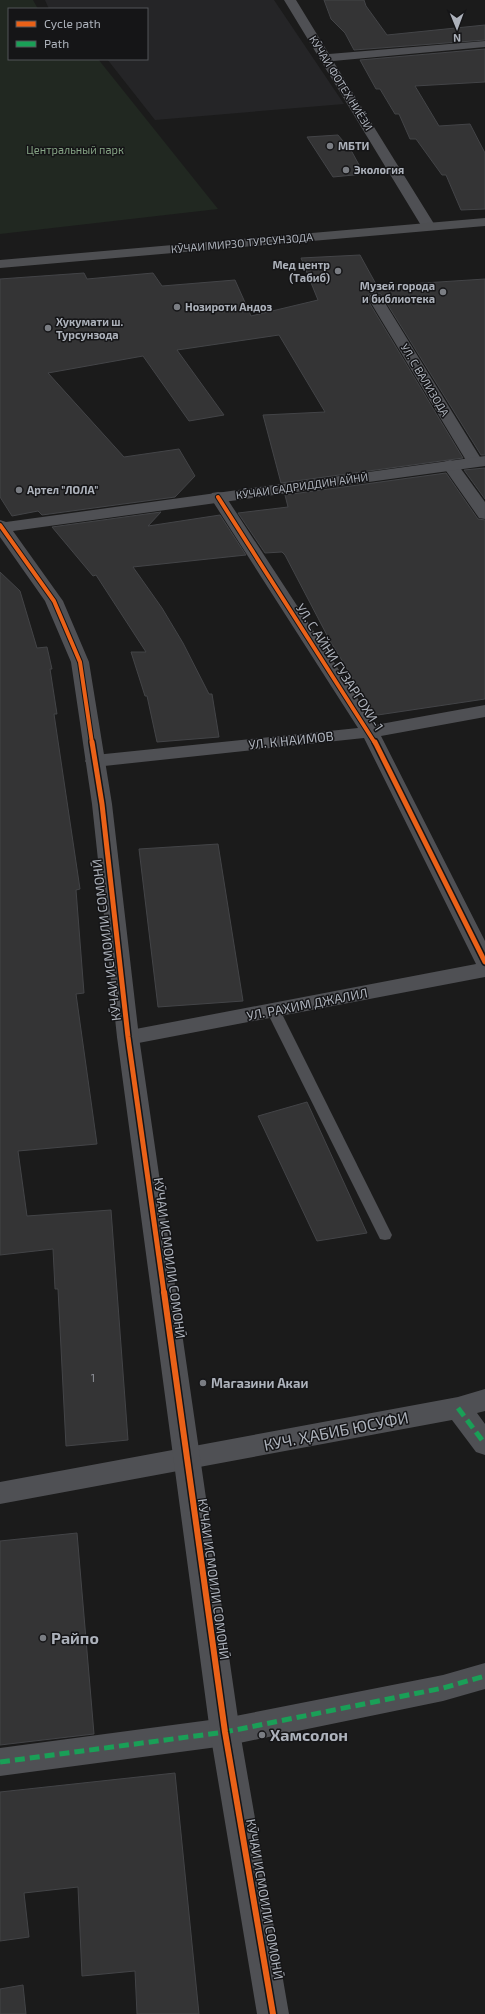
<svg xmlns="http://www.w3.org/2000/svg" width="485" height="2014" viewBox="0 0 485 2014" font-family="'Exo 2',sans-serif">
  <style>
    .built { fill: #252527 }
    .green { fill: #212821 }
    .building { fill: #343435; stroke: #434447 }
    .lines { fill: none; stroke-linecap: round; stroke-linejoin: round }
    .service { fill: #4f5054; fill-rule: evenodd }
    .minor { fill: #4f5054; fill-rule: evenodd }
    .tertiary { fill: #4f5054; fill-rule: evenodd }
    .secondary { fill: #4e4f52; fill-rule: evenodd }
    .quiet { stroke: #1a9f57; stroke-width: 5; stroke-dasharray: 10 5; stroke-linecap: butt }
    .cycleway-far2-casing { stroke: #151517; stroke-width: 6 }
    .cycleway-far1-casing { stroke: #151517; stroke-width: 8 }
    .cycleway-casing { stroke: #151517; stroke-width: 9 }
    .cycleway-far2 { stroke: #ea6118; stroke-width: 4 }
    .cycleway-far1 { stroke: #ea6118; stroke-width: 5 }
    .cycleway { stroke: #ea6118; stroke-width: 6 }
    .poi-dot { fill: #7a7d83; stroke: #151517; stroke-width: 1.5 }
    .labels { text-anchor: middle; stroke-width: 3; stroke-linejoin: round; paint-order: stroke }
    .far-street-label { font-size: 11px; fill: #adb2bb; stroke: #151517 }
    .far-poi-label { font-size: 11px; font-weight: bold; fill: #adb2bb; stroke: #151517; text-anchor: start }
    .far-park-label { font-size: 11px; fill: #86a485; stroke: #151517 }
    .number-label { font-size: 11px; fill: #8f929a }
    .street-label { font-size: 13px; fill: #adb2bb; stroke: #151517 }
    .poi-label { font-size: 13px; font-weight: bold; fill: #adb2bb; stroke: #151517; text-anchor: start }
    .near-street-label { font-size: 16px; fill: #adb2bb; stroke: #151517 }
    .near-poi-label { font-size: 16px; font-weight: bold; fill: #adb2bb; stroke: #151517; text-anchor: start }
  </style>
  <rect width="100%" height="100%" fill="#1b1b1b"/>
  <path class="built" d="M45,0H274L344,104L155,120L107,59H147V9H49Z"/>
  <path class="green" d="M0,0H33L38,9H9V59H98L218,209L0,234Z"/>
  <g class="building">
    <path d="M324,0H364L366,6L387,35L485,25V40L354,50L345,33L331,19Z"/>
    <path d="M485,49V82L415,86L439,126L470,124L485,153V209L461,210L446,175H442L416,139H410L399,114H395L380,89H376L360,60Z"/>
    <path d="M338,135L352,152L364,174L333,177L307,137Z"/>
    <path d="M360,255L377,286L485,279V455H481L381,294L375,293L369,294L367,299L463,458L281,483L263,415L325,412L279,335L177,350L224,415L189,421L143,356L48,373L124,457L179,449L195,476L175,497L42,515L38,511L12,516L0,497V279L84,273L87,279L153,273L162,286L235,280L251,316L318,300L301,258Z"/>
    <path d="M485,468V499L464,470Z"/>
    <path d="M446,473L478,519L485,520V699L371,716L351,675L330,641L285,555L282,552L265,553L238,513L288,507L285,495Z"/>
    <path d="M161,512L148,526L220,515L246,555L133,567L162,608L183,643L209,694H212L219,737L157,742L147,696H145L131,652H146L96,575L93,576L52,527Z"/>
    <path d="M0,572L20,591L37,648L47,647L52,669H50L57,714H54L80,889L76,890L84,993L76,994L97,1144L18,1151L27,1216L111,1210L128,1440L66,1446L58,1289H55L53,1249L0,1255Z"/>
    <path d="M218,844L243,1001L158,1007L139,849Z"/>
    <path d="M307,1102L367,1233L317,1241L258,1116Z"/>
    <path d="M77,1533L94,1734L0,1745V1541Z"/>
    <path d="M175,1773L199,2014H137L135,1971L82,1976L78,1887L24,1893L29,1937L0,1941V1792Z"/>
    <path d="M23,1985L26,2014H0V1989Z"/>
  </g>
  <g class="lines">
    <path class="service" d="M273,1006L278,1007L280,1010L392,1235L390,1239L385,1240L380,1239L378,1235L266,1010L268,1007Z"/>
    <g class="minor">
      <path d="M284,0H296L329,54L485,41V47L333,61L436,227L434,230H424L422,227Z"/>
      <path d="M375,294L380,295L382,298L483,462L481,465L475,467L469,465L467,462L368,298L370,295Z"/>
      <path d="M450,460L456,462L485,502V519L479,518L442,465L444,462Z"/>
      <path d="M218,492L224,493L226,497L375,725L485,705V717L381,736L485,941V977L128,1045L120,1042L117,1037L120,1032L476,964L364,738L95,767L88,765L85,761L88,757L95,755L358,728L210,497L212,493Z"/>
      <path d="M485,1389V1411L477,1413L485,1424V1455L476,1452L452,1420L0,1504V1482L458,1397Z"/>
      <path d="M485,1663V1689L443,1701L225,1746L0,1776V1748L225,1718L443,1675Z"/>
    </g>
    <path class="tertiary" d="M485,456V466L13,531L63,601L89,662L112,804L139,1037L240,1732L289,2014H257L210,1732L117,1037L92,804L71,662L45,601L0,537V520L6,522Z"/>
    <path class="secondary" d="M485,218V226L0,268V260Z"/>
    <g class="quiet">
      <path d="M458,1408L485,1444"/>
      <path d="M0,1762L225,1732L443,1688L485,1676"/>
    </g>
    <defs>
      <g id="cycleway-far2">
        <path d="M218,497L375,743"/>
        <path d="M0,525L54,601L80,662L92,743"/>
      </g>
      <g id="cycleway-far1">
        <path d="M92,742L102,804L128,1037L164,1293"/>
        <path d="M375,742L485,962"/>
      </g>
      <path id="cycleway" d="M164,1292L225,1732L273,2014"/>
    </defs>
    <use href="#cycleway-far2" class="cycleway-far2-casing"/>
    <use href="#cycleway-far1" class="cycleway-far1-casing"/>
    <use href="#cycleway" class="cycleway-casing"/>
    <use href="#cycleway-far2" class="cycleway-far2"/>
    <use href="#cycleway-far1" class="cycleway-far1"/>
    <use href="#cycleway" class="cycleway"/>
  </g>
  <g class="poi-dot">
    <circle cx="330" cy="146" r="4"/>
    <circle cx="346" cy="170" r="4"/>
    <circle cx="338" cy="271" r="4"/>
    <circle cx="443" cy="292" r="4"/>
    <circle cx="177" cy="307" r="4"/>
    <circle cx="48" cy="328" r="4"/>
    <circle cx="19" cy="490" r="4"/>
    <circle cx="203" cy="1383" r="4"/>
    <circle cx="43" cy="1638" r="4"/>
    <circle cx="262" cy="1735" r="4"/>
  </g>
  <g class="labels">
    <g class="far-street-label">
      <text transform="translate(341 83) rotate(58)" y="4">КӮЧАИ ФОТЕХ НИЁЗИ</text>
      <text transform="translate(242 243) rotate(-5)" y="4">КӮЧАИ МИРЗО ТУРСУНЗОДА</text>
      <text transform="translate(425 380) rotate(59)" y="4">УЛ. С ВАЛИЗОДА</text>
      <text transform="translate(302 486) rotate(-8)" y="4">КӮЧАИ САДРИДДИН АЙНӢ</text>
    </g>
    <g class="far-poi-label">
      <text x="338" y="150">МБТИ</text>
      <text x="354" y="174">Экология</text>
      <text x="330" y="269" text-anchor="end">Мед центр<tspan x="330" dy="13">(Табиб)</tspan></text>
      <text x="435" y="290" text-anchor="end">Музей города<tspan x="435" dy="13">и библиотека</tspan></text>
      <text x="185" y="311">Нозироти Андоз</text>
      <text x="56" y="326">Хукумати ш.<tspan x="56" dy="13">Турсунзода</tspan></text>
      <text x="27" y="494">Артел "ЛОЛА"</text>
    </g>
    <g class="far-park-label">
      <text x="75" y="154">Центральный парк</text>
    </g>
    <g class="number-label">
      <text x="93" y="1382">1</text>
    </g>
    <g class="street-label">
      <text transform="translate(340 667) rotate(57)" y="5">УЛ. С АЙНИ ГУЗАРГОХИ-1</text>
      <text transform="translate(291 740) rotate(-6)" y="5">УЛ. К НАИМОВ</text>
      <text transform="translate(106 940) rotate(-97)" y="5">КӮЧАИ ИСМОИЛИ СОМОНӢ</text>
      <text transform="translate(307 1004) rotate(-11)" y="5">УЛ. РАХИМ ДЖАЛИЛ</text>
      <text transform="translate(170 1258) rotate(82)" y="5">КӮЧАИ ИСМОИЛИ СОМОНӢ</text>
      <text transform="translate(214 1579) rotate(82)" y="5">КӮЧАИ ИСМОИЛИ СОМОНӢ</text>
      <text transform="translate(265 1899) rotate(80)" y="5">КӮЧАИ ИСМОИЛИ СОМОНӢ</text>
    </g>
    <g class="poi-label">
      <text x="211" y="1388">Магазини Акаи</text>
    </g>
    <g class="near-street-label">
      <text transform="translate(336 1431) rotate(-11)" y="6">КУЧ. ҲАБИБ ЮСУФИ</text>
    </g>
    <g class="near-poi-label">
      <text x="51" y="1644">Райпо</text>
      <text x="270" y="1741">Хамсолон</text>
    </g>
  </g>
  <rect x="8" y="8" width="140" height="52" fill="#151517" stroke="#525459"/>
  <rect x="16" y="21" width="20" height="6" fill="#ea6118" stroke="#525459"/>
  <text x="44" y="28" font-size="12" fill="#adb2bb">Cycle path</text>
  <rect x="16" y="41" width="20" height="6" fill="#1a9f57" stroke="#525459"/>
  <text x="44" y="48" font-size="12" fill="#adb2bb">Path</text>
  <g transform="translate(457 28) rotate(179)" stroke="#151517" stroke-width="3" paint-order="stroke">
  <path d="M0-3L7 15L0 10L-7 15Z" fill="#adb2bb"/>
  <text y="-6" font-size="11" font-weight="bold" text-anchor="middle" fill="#adb2bb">N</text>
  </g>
</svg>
